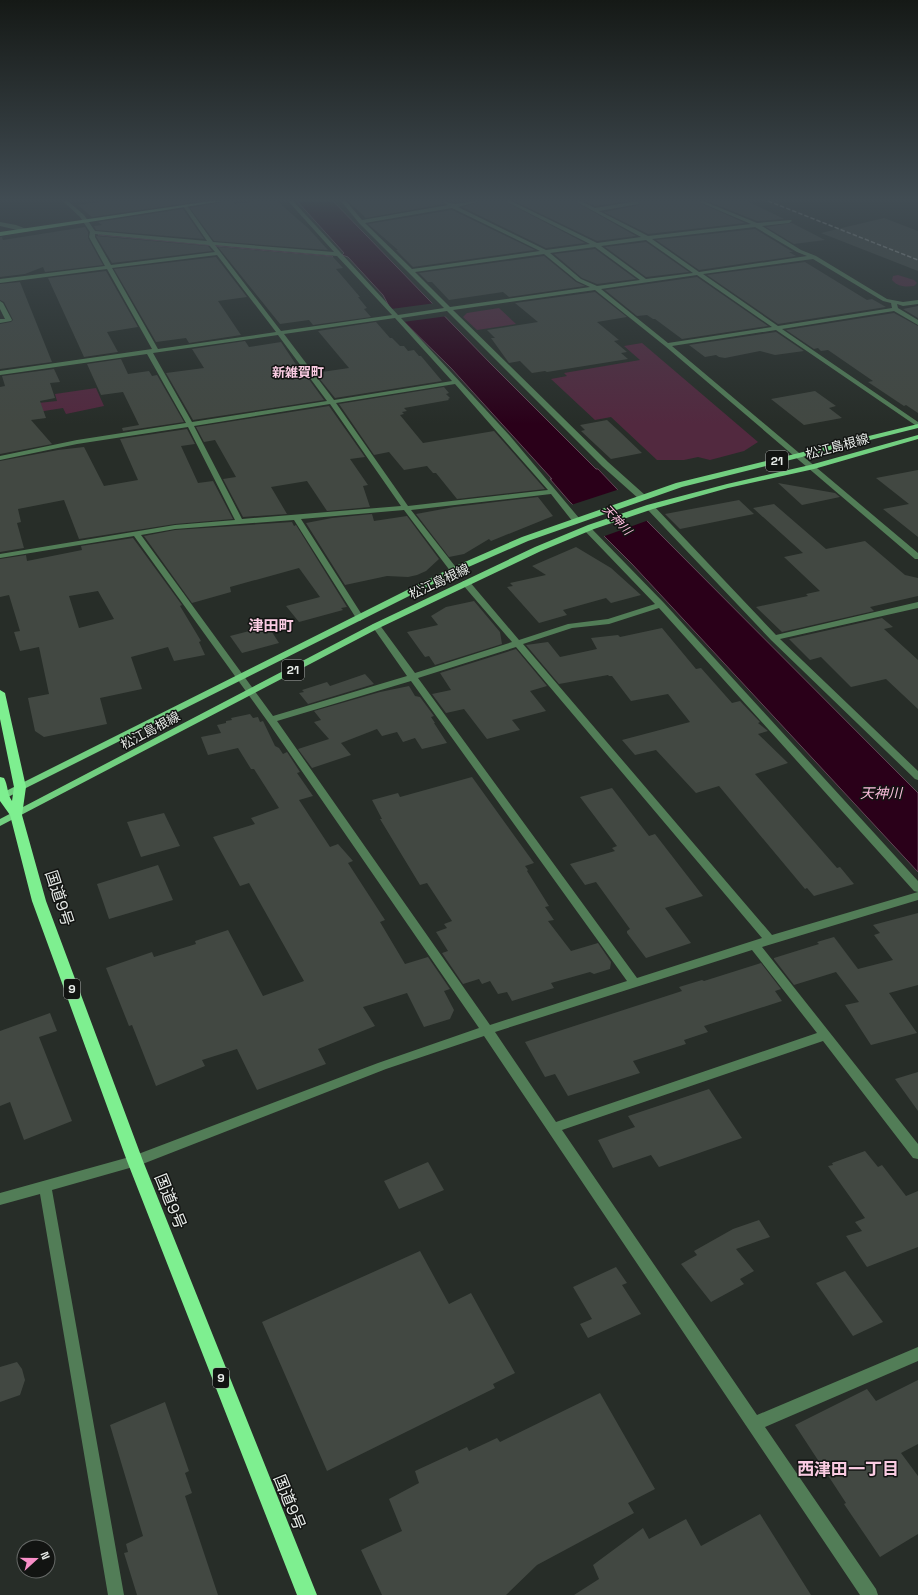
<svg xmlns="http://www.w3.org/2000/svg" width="918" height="1595" viewBox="0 0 918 1595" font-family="'Space Grotesk','Noto Sans JP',sans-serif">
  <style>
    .green { fill: #52293f }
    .water { fill: #2a0019; stroke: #634657 }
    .pier { fill: #272d28 }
    .building { fill: #424842; fill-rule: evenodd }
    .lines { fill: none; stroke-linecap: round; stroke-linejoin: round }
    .minor { fill: #527d57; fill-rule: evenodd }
    .major { fill: #72cf80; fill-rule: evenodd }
    .highway { fill: #7eef90; fill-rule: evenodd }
    .rail { stroke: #a4a9a5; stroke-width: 1.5; stroke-dasharray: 4.5 2; stroke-linecap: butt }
    .labels { text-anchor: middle; stroke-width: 3; stroke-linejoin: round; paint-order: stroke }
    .shield { fill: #121412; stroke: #a7aaa8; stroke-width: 1 }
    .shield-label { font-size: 12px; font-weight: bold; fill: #e7ebe8 }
    .far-water-label { font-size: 12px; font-style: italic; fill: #fcbddd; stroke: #121412 }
    .far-quarter-label { font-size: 13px; font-weight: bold; fill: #facbe2; stroke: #121412 }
    .street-label { font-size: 13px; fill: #e7ebe8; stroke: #121412 }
    .water-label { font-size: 14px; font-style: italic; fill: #fcbddd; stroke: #121412 }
    .quarter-label { font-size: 15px; font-weight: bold; fill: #facbe2; stroke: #121412 }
    .near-street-label { font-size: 16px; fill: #e7ebe8; stroke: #121412 }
    .near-neighbourhood-label { font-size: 17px; font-weight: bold; fill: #facbe2; stroke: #121412 }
  </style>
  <rect width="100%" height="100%" fill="#272d28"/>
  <g class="green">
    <path d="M898,275L914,280L917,283L914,286C906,287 898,287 892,280L893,276Z"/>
    <path d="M499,308L516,324L477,330L463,317L467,313Z"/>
    <path d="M642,343L758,442L744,451L710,460L698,457L684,460H657L611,417L595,420L551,379L567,376L564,373L640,360L624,346Z"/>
    <path d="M96,388L104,406L66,414L63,408L0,418L10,406L57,401L55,394Z"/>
  </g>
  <g class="water">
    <path d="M297,201H333L491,364L596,469H598L650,524L918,793V872L632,564L569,501L550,479H552L451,368L390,308L383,295L348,257L342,255L344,253Z"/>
    <path d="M99,234L332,256L333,257L98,235Z"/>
  </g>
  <g class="pier">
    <path d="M436,303L448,316L403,322L391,309Z"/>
    <path d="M620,489L649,520L602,537L571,505Z"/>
  </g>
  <g class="building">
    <path d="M106,201H201L92,217L78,205Z"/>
    <path d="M224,201H234V204L257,201H277L308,228L328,250L214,241L190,208L223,202Z"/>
    <path d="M348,201H440L444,204L366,218Z"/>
    <path d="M482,201H504L585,243L546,248L462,207Z"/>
    <path d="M514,201H574L636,236L597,241Z"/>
    <path d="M584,201H629L595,206Z"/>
    <path d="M640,201H696L745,223L648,234L604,212L639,205Z"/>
    <path d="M707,201H747L784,219L757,221Z"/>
    <path d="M183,209L204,239L96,230L94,226L102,225L98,222Z"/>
    <path d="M452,210L535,250L413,267L396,250H398L368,224Z"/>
    <path d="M884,218L918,231V271L821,233Z"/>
    <path d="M792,223L825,240L794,244L766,227Z"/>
    <path d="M85,227L88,232V238L103,265L45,272L43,267L25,274L0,277V237H2L3,240Z"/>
    <path d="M755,229L793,252H789L796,256L699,270L656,240Z"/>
    <path d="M96,236L208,246L212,251L112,263Z"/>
    <path d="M646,242L689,272L646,277L605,247Z"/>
    <path d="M218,247L333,257L343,268L336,269L360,297H358L367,308L364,309L371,317L313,325L309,320L280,324Z"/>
    <path d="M595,249L636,279L597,284L582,278L554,254Z"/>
    <path d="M544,256L576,282L585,286L509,297L503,292L449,300L432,282H428L419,273Z"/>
    <path d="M216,257L247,297L218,301L241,335L189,343L186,338L156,342L114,269Z"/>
    <path d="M805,262L867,300L872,299L886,307L778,324L707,275Z"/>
    <path d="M106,271L138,327L107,332L118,352L84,357L48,278Z"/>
    <path d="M697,277L768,326L682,339L655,319H653L647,315L637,316L605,290Z"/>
    <path d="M20,282L52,362L0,369V324L11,322L13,320L4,302L0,300V284Z"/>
    <path d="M595,292L627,317L597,322L619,340L614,341L627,352L621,353L628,359L547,372L545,371L532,373L520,361L509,363L491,338H495L487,330L538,322L515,303Z"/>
    <path d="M918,306V318L903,309Z"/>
    <path d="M894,313L918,326V413L906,405L904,406L868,382L873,381L828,350L821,351L818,348L814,349L786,330Z"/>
    <path d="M376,322L390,338H392L400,346H404L408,351L414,350L419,356H421L442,381L335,398L315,373L349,368L318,331Z"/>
    <path d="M776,332L804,351L775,355L760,351L725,358L719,357L716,355L705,357L689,345Z"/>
    <path d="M245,341L249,347L281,342L303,375L305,374L324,400L193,420L166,373L204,368L192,349Z"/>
    <path d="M121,359L128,374L149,371L152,376L157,375L184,422L123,431L122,428L139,425L123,392L101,395L87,364Z"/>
    <path d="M54,369L60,382L50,383L55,398L40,401L46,418L31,420L52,444L0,454V387L5,386L2,376Z"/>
    <path d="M444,387L449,393L446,394L450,398L448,399L449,400L404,408L407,411L402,412L404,414L400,415L423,443L494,431L545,489L457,499L436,473H433L427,466L404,470L389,452L374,455L339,404Z"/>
    <path d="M815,391L836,406L829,408L842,418L804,425L771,399Z"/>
    <path d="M329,406L365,457L350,459L368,485L363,486L370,507L327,511L307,481L271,487L287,514L243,517L223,479L236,477L215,440L204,442L196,427Z"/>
    <path d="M607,420L620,432L642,453L611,459L581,431L585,430L580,425Z"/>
    <path d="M187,429L195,444L181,446L198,483L213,481L233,519L175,524L79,539L64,500L18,509L21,522L17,523L24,548L0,552V461L58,450L84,447L104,486L138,480L120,439Z"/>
    <path d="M918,470V537L883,509L909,504L876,478Z"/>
    <path d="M778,483L835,493L840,497L802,505Z"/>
    <path d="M538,497L553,516L491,541L489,539L464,554L449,557L416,514L454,507Z"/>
    <path d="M739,500L754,514L680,529L665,514Z"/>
    <path d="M774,504L826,549L865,541L905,575L918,578V596L870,607L874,611L782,632L756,607L808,596L806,594L820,591L784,557L803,553L753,508Z"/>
    <path d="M372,514L374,521L407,516L439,559L426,571L417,575L408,577L387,576L345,585L306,523L332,518Z"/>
    <path d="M292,522L294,526L296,525L347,607L341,608L343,610L299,622L286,606L320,597L299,568L230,587L231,592L192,603L144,536L175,530Z"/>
    <path d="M133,538L182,605L180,606L201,641L199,642L205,655L174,661L168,647L131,657L142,689L100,698L107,724L44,737L35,731L28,698L49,694L39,647L20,651L14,632L20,631L9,595L0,597V559L26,555L27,561L82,550L81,546ZM98,591L114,619L79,628L69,596Z"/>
    <path d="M576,547L611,568L641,595L611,603L606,598L563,610L567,615L539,623L507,587L513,586L510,583L546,575L532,566Z"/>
    <path d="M474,601L500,632L502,644L435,665L429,656L425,657L407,632L438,625L431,616L446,607Z"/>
    <path d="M882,618L893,627L884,629L918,660V709L886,679L851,687L821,657L810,660L789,639Z"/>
    <path d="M268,626L279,643L242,653L230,636Z"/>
    <path d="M662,628L696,669L701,668L732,703L740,701L760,722L758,723L768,731L758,734L788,763L755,774L837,868L840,867L854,884L814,896L807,888L805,889L719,786L696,793L656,750L635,755L622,740L690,722L668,694L631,701L612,676H609L608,675L559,684L526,645L548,642L560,657L597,649L591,638L618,635L620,637Z"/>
    <path d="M516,649L547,686L530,691L546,711L512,720L520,730L487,739L464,709L446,713L432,694L451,690L440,673Z"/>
    <path d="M365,674L374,684L308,704L299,693L304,692L302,690L327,682L330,686Z"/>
    <path d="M409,686L415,696L420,697L434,716L431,717L435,723H434L447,743L422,749L415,738L403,742L397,732L382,736L377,729L341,743L351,755L312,768L298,749L329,739L314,722L321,720L314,711L380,692Z"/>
    <path d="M250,714L253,718L258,717L260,722L263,721L275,746L279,748L283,754L287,752L300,772L297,773L313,796L299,800L330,847L338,844L353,861L348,863L385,920L380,922L405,964L428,957L450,989L444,991L454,1010L450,1019L424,1027L407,993L363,1007L375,1026L318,1049L326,1064L257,1090L237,1049L202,1060L205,1066L156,1086L132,1025L129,1026L106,968L152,952L154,957L196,944L195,941L228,930L263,996L304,981L249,883L240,886L213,837L255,824L251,818L279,808L254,769H251L238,748L208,755L201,737L221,733L217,725L226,723V721L232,720L231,718Z"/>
    <path d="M472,777L534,863L525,866L528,870L527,871L549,906L545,907L554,920L548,921L571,951L598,943L611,962L610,969L594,974L590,972L551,983L554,988L512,1001L507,992L498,994L490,981L482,984L479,979L463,984L442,953L448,951L436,932L447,928L444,924L452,921L427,883L420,885L380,819H382L372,800L398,793L400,797Z"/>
    <path d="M612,788L649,836L655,834L703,896L665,908L691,943L646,958L627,933V931L630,929L596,882L585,885L570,864L615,851L612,848L617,846L580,797Z"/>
    <path d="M164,813L180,846L141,857L127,822Z"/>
    <path d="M158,865L173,900L109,919L97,884Z"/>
    <path d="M918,913V985L889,993L917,1033L871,1045L845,1005L859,1002L836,972L794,985L774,959V958L819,944L817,942L834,937L858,969L893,960L874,935L880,933L873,925Z"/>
    <path d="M761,963L781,989L775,991L782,1001L704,1026L708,1032L684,1040L686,1044L633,1061L640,1073L568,1096L555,1074L545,1077L525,1042L682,991L679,987L702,980L704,981Z"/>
    <path d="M50,1013L57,1031L39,1037L72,1121L24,1140L10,1102L0,1106V1031Z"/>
    <path d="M918,1072V1111L895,1079Z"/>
    <path d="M709,1089L742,1138L659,1167L651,1155L613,1168L598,1140L635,1127L628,1116Z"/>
    <path d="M865,1151L878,1167L882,1165L906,1196L918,1191V1247L867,1267L846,1236L862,1231L855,1222L865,1218L828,1166L833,1165L832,1163Z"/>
    <path d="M428,1162L444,1190L399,1209L384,1181Z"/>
    <path d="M759,1220L770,1237L736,1249L754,1271L740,1279L744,1284L711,1302L681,1264L697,1255L694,1251L733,1229Z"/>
    <path d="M420,1251L449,1304L471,1293L515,1373L493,1384L495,1388L327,1471L262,1322Z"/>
    <path d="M616,1267L627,1283L622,1285L641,1314L588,1338L580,1324L592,1319L573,1287Z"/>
    <path d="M845,1271L883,1322L853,1336L816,1283Z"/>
    <path d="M17,1362L22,1369L25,1380L20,1395L0,1402V1367Z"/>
    <path d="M918,1380V1444L901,1453L918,1476V1534L880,1557L844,1504L846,1503L795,1425L867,1389L876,1401Z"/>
    <path d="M600,1393L655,1489L628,1503L634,1513L537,1565L506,1595H382L361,1550L402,1531L389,1499L419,1483L415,1471L467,1447L469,1451L497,1438L500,1442Z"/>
    <path d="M165,1402L189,1471L185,1473L192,1493L185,1496L218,1595H137L124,1553L128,1552L126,1544L143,1536L110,1425Z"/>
    <path d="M760,1514L811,1595H574L599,1579L593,1565L643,1528L649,1539L686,1519L701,1546Z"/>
  </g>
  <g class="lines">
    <g class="minor">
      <path d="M63,201H68L84,215L95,231L207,241L183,206L186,204L213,242L334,252L288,201H293L398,315L444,308L359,223L341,201H346L362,220L448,205L441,201C446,201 451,204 456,204C465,203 473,201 481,201L458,207L546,250L590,244L505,201H511L597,243L641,237L575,201H581L595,208L638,201L639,204L599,211L648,236L751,224L697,201H703L757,223L791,220L792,221L789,223L762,226L801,250L816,256L887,299L903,302L918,300V304L903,306L897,304L898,308L918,320V325L894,311L782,329L918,422V427L776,330L672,346L918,553V559H915L665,346L595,290L453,310L608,462L645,495V499H639L602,466L447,311L401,318L510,436L579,518V522H573L551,494L411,510L458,570L454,572H451L404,510L301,519L364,618L360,621L356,618L294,520L175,529L141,535L273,716L407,676L372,626L373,624H379L415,673L512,642L463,585L462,583L463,581H469L519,640L568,624L608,619L655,604L583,529L584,527H590L664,603L918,881V892L914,891L659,608L609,624L572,628L523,644L772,935L918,892V900L762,947L918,1144V1159L913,1158L823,1041L562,1130L757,1415L918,1347V1361L765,1427L876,1589L878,1595H860L484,1036L386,1069L140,1165L52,1190L124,1595H108L40,1194L0,1205V1193L133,1156L378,1063L479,1028L268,722L134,536L0,558V554L175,525L235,520L188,427L77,444L0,460V456L77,440L186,423L147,354L0,375V371L152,349L107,269L0,283V279L105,266L89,237L90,232L80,217ZM452,208L540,251L412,269L365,223ZM755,227L797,252L807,256L699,272L652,239ZM95,234L209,245L215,252L111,265L95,237ZM646,240L693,273L646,279L601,246ZM215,245L337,256L392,315L281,331ZM595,247L640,280L597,286L581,279L550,253ZM544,254L577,281L590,287L450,307L415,272ZM217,255L276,332L158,349L112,268ZM813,259L883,301L891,303L892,308L778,326L703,274ZM697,275L772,327L668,343L601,289ZM395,318L452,381L334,400L284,334ZM278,335L327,401L192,422L153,353ZM455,384L548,490L408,506L336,403ZM330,404L401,506L242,519L194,426ZM516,647L762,938L637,978L418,678ZM411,681L627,981L490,1025L277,721ZM752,950L817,1033L556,1122L495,1032Z"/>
      <path d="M0,222L16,225L29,230L26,232L0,226Z"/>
      <path d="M0,301L3,303L12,320L11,321L0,323V319H5L0,309Z"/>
      <path d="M647,505H653L776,635L918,602V608L780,639L918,771V780L915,779L771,640L647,509Z"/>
    </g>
    <g class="major">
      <path d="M211,201H223L0,236V232Z"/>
      <path d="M918,424V428L682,487L528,541L457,572L0,801V794L451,568L522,537L676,483Z"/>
      <path d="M918,435V439L814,469L728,488L653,509L594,529L541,551L379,628L0,826V819L373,624L535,547L588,525L647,505L727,484L810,465Z"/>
    </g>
    <path class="highway" d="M0,690L5,693L26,787L22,815L46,901L143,1161L317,1595H297L127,1161L32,901L10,815L0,801V777L4,778C8,785 7,794 12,801L14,787L0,719Z"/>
    <path class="rail" d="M768,201L918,260"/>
  </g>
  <linearGradient id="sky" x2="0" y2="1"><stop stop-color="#151916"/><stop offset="0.47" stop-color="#414c53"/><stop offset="1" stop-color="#414c53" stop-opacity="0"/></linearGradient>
  <rect width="918" height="424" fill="url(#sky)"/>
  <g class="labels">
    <g class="shield">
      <rect x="766" y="451" width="22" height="20" rx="3"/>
      <rect x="282" y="660" width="22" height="20" rx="3"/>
      <rect x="64" y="979" width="16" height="20" rx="3"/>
      <rect x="213" y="1368" width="16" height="20" rx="3"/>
    </g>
    <g class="shield-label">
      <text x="777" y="465">21</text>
      <text x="293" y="674">21</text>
      <text x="72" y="993">9</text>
      <text x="221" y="1382">9</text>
    </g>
    <g class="far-water-label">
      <text transform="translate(617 520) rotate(47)" y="4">天神川</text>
    </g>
    <g class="far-quarter-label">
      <text x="298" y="377">新雑賀町</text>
    </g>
    <g class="street-label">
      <text transform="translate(837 446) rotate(-15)" y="5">松江島根線</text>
      <text transform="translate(439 581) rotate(-25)" y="5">松江島根線</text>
      <text transform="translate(150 730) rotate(-28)" y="5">松江島根線</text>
    </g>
    <g class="water-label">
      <text x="881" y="798">天神川</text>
    </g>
    <g class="quarter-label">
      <text x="271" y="631">津田町</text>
    </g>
    <g class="near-street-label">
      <text transform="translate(60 898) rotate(72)" y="6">国道9号</text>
      <text transform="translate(171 1201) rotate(68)" y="6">国道9号</text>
      <text transform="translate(290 1502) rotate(68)" y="6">国道9号</text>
    </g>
    <g class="near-neighbourhood-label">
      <text x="848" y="1475">西津田一丁目</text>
    </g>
  </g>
  <g transform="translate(36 1559) rotate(69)"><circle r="19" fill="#121412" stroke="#676a68"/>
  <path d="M0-3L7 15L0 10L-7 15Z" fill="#f98fc8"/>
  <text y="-6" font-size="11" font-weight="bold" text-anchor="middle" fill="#e7ebe8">N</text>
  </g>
</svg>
